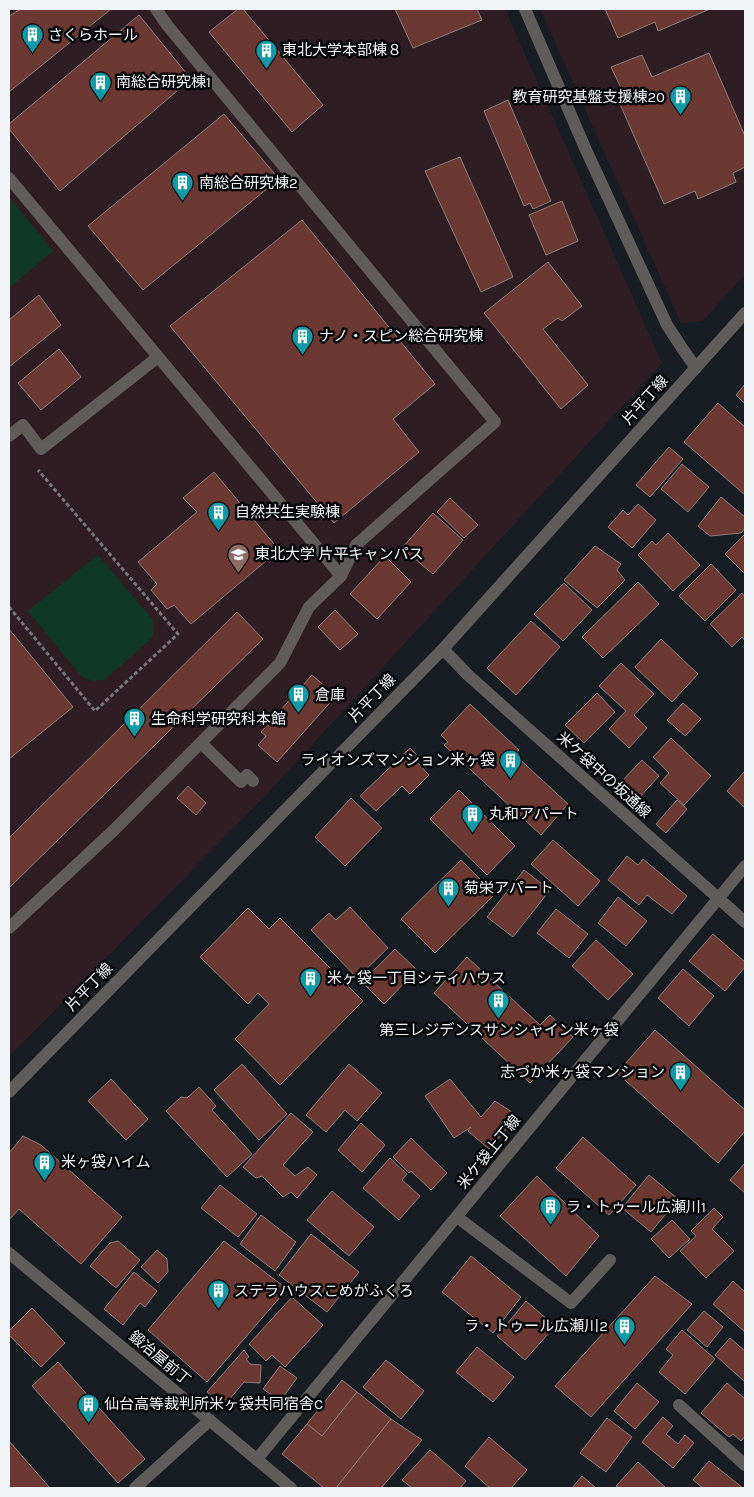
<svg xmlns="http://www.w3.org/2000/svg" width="754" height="1497" viewBox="0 0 754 1497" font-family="Karla,'Noto Sans JP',sans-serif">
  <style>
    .education { fill: #2f1d24 }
    .green { fill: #0f3926 }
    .building { fill: #6b3832; stroke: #8a7f7e }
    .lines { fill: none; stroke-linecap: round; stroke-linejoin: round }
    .path { stroke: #73787d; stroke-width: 3; stroke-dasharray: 4 2.5; stroke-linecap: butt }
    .service { stroke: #5f5c59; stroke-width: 12 }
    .minor { stroke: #5f5c59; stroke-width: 12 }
    .tertiary { stroke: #5f5c59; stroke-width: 12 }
    .labels { text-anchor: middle; stroke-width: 5; stroke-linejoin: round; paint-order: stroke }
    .poi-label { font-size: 15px; fill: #f1f5f8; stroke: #050709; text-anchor: start }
    .street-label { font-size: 15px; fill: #f1f5f8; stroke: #050709 }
  </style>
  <rect width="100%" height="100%" fill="#171d22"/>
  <g class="education">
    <path d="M9,9H505L662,363L267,794L9,1057Z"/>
    <path d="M540,9H745V274L703,321L681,323Z"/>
  </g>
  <g class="green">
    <path d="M9,197L53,251L9,288Z"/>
    <path d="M98,555L152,619L154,628L152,638L104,680L93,681L82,677L28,611Z"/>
  </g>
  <g class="building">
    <path d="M21,9H111L9,92V16Z"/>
    <path d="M238,9H243L323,105L292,132L209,32Z"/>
    <path d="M395,9H477L482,20L413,48Z"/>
    <path d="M605,9H710L658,31L655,22L618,38Z"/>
    <path d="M139,15L191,79L60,191L9,129V124Z"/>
    <path d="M709,53L745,136V167L733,173L736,182L698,199L695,191L664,204L616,95L623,92L611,67L642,55L652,77Z"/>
    <path d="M508,100L551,201L533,209L530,203L524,206L484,111Z"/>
    <path d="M224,114L279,179L143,290L88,226Z"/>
    <path d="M460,157L513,277L481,292L425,171Z"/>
    <path d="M562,201L578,241L546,255L529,215Z"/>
    <path d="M302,220L435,384L393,419L419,452L334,523L170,326Z"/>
    <path d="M548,262L582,306L562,321L558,318L543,329L588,385L561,409L484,313Z"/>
    <path d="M39,295L61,325L9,367V320Z"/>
    <path d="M59,349L81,377L41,410L18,383Z"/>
    <path d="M745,384V404L736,395Z"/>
    <path d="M718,403L745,427V495L684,442Z"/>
    <path d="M669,447L683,459L650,497L636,485Z"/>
    <path d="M682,464L709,487L688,512L661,489Z"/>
    <path d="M214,472L279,550L191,624L174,605L167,609L151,590L157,584L138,562L197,512L183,498Z"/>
    <path d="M721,497L745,517V528L741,533L710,536L698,526Z"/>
    <path d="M450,498L478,525L464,538L437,512Z"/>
    <path d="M638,504L656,520L632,548L608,527L623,510L628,515Z"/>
    <path d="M433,513L463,540L433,574L402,548Z"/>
    <path d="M668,533L700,565L673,591L638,555L652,541L656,545Z"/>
    <path d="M745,534V574L725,554Z"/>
    <path d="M595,546L621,564L617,570L625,580L597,608L564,580Z"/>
    <path d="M385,556L411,582L377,619L350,594Z"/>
    <path d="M711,564L736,590L705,621L679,596Z"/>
    <path d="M638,582L659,604L603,658L582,637Z"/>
    <path d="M564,583L592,610L563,641L534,614Z"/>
    <path d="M742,593L745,597V641L742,637L732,647L710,624Z"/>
    <path d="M335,610L358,634L340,650L318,627Z"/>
    <path d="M237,612L263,639L9,888V838Z"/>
    <path d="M531,621L560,647L516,695L487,668Z"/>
    <path d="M9,629L73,707L9,759Z"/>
    <path d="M661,639L698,674L672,702L635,667Z"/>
    <path d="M621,663L654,694L634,715L647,728L629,748L609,729L626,711L599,686Z"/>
    <path d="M312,675L336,696L277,762L258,745L266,736L261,732Z"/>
    <path d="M597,693L615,712L584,743L565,725Z"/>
    <path d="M683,703L701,719L685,736L667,720Z"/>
    <path d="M470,704L519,750L514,754L568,804L541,835L444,745L448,742L441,735Z"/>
    <path d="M671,738L711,776L684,805L660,783L669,773L653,757Z"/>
    <path d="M410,748L417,755L413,758L429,775L410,794L402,786L376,811L360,796Z"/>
    <path d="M642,760L659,776L638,799L620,783Z"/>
    <path d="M745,771V808L727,791Z"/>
    <path d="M188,786L206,803L196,815L177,798Z"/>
    <path d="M459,790L515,846L487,875L430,819Z"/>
    <path d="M351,798L382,828L345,866L315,837Z"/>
    <path d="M677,800L687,809L666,833L656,824Z"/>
    <path d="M553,840L600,881L578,906L531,864Z"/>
    <path d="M627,856L638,865L643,859L687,896L672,914L647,895L639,905L608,880Z"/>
    <path d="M461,860L495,894L435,953L401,919Z"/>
    <path d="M524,870L550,890L513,937L487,917Z"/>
    <path d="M618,897L647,921L626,946L598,923Z"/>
    <path d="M350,907L388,948L357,978L311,930L329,913L336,920Z"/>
    <path d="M248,908L269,929L280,918L363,1001L280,1085L235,1039L269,1004L258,993L248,1004L200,957Z"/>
    <path d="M556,909L588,934L569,958L537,933Z"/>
    <path d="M713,934L745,962V967L725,991L689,961Z"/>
    <path d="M596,940L633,974L608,1000L572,966Z"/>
    <path d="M395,949L417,970L384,1004L362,982Z"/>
    <path d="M467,957L540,1025L550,1015L573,1037L530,1083L434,993Z"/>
    <path d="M683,969L714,996L689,1026L658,998Z"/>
    <path d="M655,1030L745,1110V1131L718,1163L617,1073Z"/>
    <path d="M242,1064L287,1114L259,1140L214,1090Z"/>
    <path d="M349,1064L382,1093L357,1121L345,1110L326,1132L306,1115Z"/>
    <path d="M111,1079L148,1119L126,1140L88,1101Z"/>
    <path d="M450,1079L481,1117L495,1101L518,1116L489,1149L468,1131L471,1127L454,1138L425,1096Z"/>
    <path d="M199,1087L216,1106L212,1110L252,1154L227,1177L166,1111L181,1097L187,1098Z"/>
    <path d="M291,1113L313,1132L283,1165L295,1176L308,1167L317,1175L297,1198L291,1192L283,1197L262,1176L256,1178L243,1167Z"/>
    <path d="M361,1123L385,1145L362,1172L338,1150Z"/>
    <path d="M23,1136L41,1145L122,1217L81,1264L19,1209L10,1219L9,1218V1153Z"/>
    <path d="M583,1137L636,1185L609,1215L556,1168Z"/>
    <path d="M411,1138L447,1173L431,1190L411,1171L409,1173L393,1157Z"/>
    <path d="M390,1158L407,1174L402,1180L420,1196L399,1220L363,1188Z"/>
    <path d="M745,1163V1193L730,1180Z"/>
    <path d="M649,1175L678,1199L651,1232L622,1208Z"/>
    <path d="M537,1176L599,1236L566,1276L500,1216Z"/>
    <path d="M220,1185L257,1214L238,1237L201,1208Z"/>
    <path d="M332,1191L374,1227L349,1256L307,1220Z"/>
    <path d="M714,1208L723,1217L712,1229L734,1251L706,1278L680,1251L696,1236L691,1231Z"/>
    <path d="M261,1215L296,1242L275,1271L240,1244Z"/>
    <path d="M672,1220L690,1239L669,1258L651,1239Z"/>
    <path d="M311,1234L359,1272L327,1312L279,1275Z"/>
    <path d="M118,1241L140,1260L116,1288L90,1266L110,1243Z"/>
    <path d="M224,1241L287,1289L207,1382L148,1330Z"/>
    <path d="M157,1250L167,1259L168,1272L158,1283L141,1267Z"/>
    <path d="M471,1256L521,1297L493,1333L442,1292Z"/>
    <path d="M134,1272L157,1291L145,1307L140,1303L123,1325L104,1309Z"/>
    <path d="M655,1276L692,1304L591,1417L555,1386Z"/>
    <path d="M733,1281L745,1292V1332L713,1304Z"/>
    <path d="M292,1297L323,1325L285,1367L272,1355L266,1361L249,1344Z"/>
    <path d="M526,1301L555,1326L525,1360L497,1336Z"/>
    <path d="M32,1308L65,1343L41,1367L9,1335V1331Z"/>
    <path d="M704,1311L723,1327L707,1347L687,1330Z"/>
    <path d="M682,1330L715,1359L685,1394L659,1372L673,1355L666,1349Z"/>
    <path d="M730,1338L745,1351V1382L715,1355Z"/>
    <path d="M477,1347L514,1377L493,1402L456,1372Z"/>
    <path d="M244,1350L249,1357L246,1359L250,1364L261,1365L260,1383L244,1382L224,1406L207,1392Z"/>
    <path d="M386,1360L424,1391L401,1419L363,1387Z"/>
    <path d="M58,1362L145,1459L118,1483L32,1386Z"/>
    <path d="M280,1366L297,1378L280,1401L263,1389Z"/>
    <path d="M342,1380L357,1392L322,1436L307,1424Z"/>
    <path d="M637,1383L659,1402L635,1429L614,1411Z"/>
    <path d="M727,1383L745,1399V1436L741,1441L733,1434L729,1437L701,1413Z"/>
    <path d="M357,1392L391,1419L336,1488H324L282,1454L307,1424L322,1436Z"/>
    <path d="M663,1417L673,1426L666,1434L678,1444L685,1435L694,1443L673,1468L642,1442Z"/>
    <path d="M607,1418L632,1437L606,1472L580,1453Z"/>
    <path d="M391,1419L422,1440L381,1488H336Z"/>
    <path d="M489,1437L527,1470L511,1488H490L465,1466Z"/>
    <path d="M9,1441L50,1488H9Z"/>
    <path d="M430,1450L466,1481L460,1488H412L402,1480Z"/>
    <path d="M709,1461L743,1488H703L693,1480Z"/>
    <path d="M638,1462L666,1488H619L616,1486Z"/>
    <path d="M582,1476L596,1488H572Z"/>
  </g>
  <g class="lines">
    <path class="path" d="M9,607L95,711L178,634L38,470"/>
    <g class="service">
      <path d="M9,178L341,576"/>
      <path d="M9,436L23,425L41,449L158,357"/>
      <path d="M201,743L241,782L247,775L253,781"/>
      <path d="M9,928L114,830L280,663L309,607L341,576L356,545L495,422L167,25L156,9"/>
      <path d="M679,1405L745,1465"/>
      <path d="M135,1488L210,1420"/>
    </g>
    <g class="minor">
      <path d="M525,9L586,150L667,325L682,348L696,368"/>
      <path d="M443,649L468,675L745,922"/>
      <path d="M457,1217L571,1303L610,1260"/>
      <path d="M257,1459L745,866"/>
    </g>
    <g class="tertiary">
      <path d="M9,1092L443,649L745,313"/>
      <path d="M9,1253L291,1488"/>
    </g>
  </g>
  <defs>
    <symbol id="building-pin" viewBox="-11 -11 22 30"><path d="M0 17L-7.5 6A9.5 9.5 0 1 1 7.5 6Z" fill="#0f9aa8" stroke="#050709"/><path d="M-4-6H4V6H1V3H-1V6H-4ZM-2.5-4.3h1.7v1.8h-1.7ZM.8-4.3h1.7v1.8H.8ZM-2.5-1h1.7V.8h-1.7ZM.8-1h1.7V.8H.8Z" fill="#fff"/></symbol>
    <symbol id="university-pin" viewBox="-11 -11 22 30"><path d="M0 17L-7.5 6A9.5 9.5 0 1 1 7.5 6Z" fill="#8d6e63" stroke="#050709"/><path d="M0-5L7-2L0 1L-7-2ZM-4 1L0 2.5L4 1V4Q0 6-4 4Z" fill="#fff"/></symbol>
  </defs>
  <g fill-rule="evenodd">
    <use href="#building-pin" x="20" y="22" width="25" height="34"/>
    <use href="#building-pin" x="254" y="38" width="25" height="34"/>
    <use href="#building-pin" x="88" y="70" width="25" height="34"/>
    <use href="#building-pin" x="668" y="84" width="25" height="34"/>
    <use href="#building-pin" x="170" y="170" width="25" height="34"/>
    <use href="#building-pin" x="290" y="324" width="25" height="34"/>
    <use href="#building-pin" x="206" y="500" width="25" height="34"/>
    <use href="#university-pin" x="226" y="542" width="25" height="34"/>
    <use href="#building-pin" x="286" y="682" width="25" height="34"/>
    <use href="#building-pin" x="122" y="706" width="25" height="34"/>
    <use href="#building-pin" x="498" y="748" width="25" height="34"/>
    <use href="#building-pin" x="460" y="802" width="25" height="34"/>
    <use href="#building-pin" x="436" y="876" width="25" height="34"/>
    <use href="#building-pin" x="298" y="966" width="25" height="34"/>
    <use href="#building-pin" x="486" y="988" width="25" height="34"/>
    <use href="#building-pin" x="668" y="1060" width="25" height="34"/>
    <use href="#building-pin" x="32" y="1150" width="25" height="34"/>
    <use href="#building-pin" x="538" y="1194" width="25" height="34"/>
    <use href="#building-pin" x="206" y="1278" width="25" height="34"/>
    <use href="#building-pin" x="612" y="1314" width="25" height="34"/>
    <use href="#building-pin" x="76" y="1392" width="25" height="34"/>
  </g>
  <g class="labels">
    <g class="poi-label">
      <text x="48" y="40">さくらホール</text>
      <text x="282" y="55">東北大学本部棟８</text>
      <text x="116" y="87">南総合研究棟1</text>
      <text x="665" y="102" text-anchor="end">教育研究基盤支援棟20</text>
      <text x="199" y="188">南総合研究棟2</text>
      <text x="319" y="341">ナノ・スピン総合研究棟</text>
      <text x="235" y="517">自然共生実験棟</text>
      <text x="255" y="559">東北大学 片平キャンパス</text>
      <text x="315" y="700">倉庫</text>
      <text x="151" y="724">生命科学研究科本館</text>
      <text x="495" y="765" text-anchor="end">ライオンズマンション米ヶ袋</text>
      <text x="489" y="819">丸和アパート</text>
      <text x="464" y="893">菊栄アパート</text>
      <text x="327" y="983">米ヶ袋一丁目シティハウス</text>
      <text x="499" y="1035" text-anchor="middle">第三レジデンスサンシャイン米ヶ袋</text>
      <text x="665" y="1077" text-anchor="end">志づか米ヶ袋マンション</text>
      <text x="61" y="1167">米ヶ袋ハイム</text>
      <text x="566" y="1212">ラ・トゥール広瀬川1</text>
      <text x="234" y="1296">ステラハウスこめがふくろ</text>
      <text x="608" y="1331" text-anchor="end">ラ・トゥール広瀬川2</text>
      <text x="104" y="1409">仙台高等裁判所米ヶ袋共同宿舎C</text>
    </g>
    <g class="street-label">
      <text transform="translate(645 400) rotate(-48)" y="5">片平丁線</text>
      <text transform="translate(372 698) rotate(-46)" y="5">片平丁線</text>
      <text transform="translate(604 775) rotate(42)" y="5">米ケ袋中の坂通線</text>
      <text transform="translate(89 987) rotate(-46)" y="5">片平丁線</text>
      <text transform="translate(489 1152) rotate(-51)" y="5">米ケ袋上丁線</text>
      <text transform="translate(160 1358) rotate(40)" y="5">鍛冶屋前丁</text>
    </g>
  </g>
  <rect width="754" height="1497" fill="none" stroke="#f1f5f8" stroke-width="20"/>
</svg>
